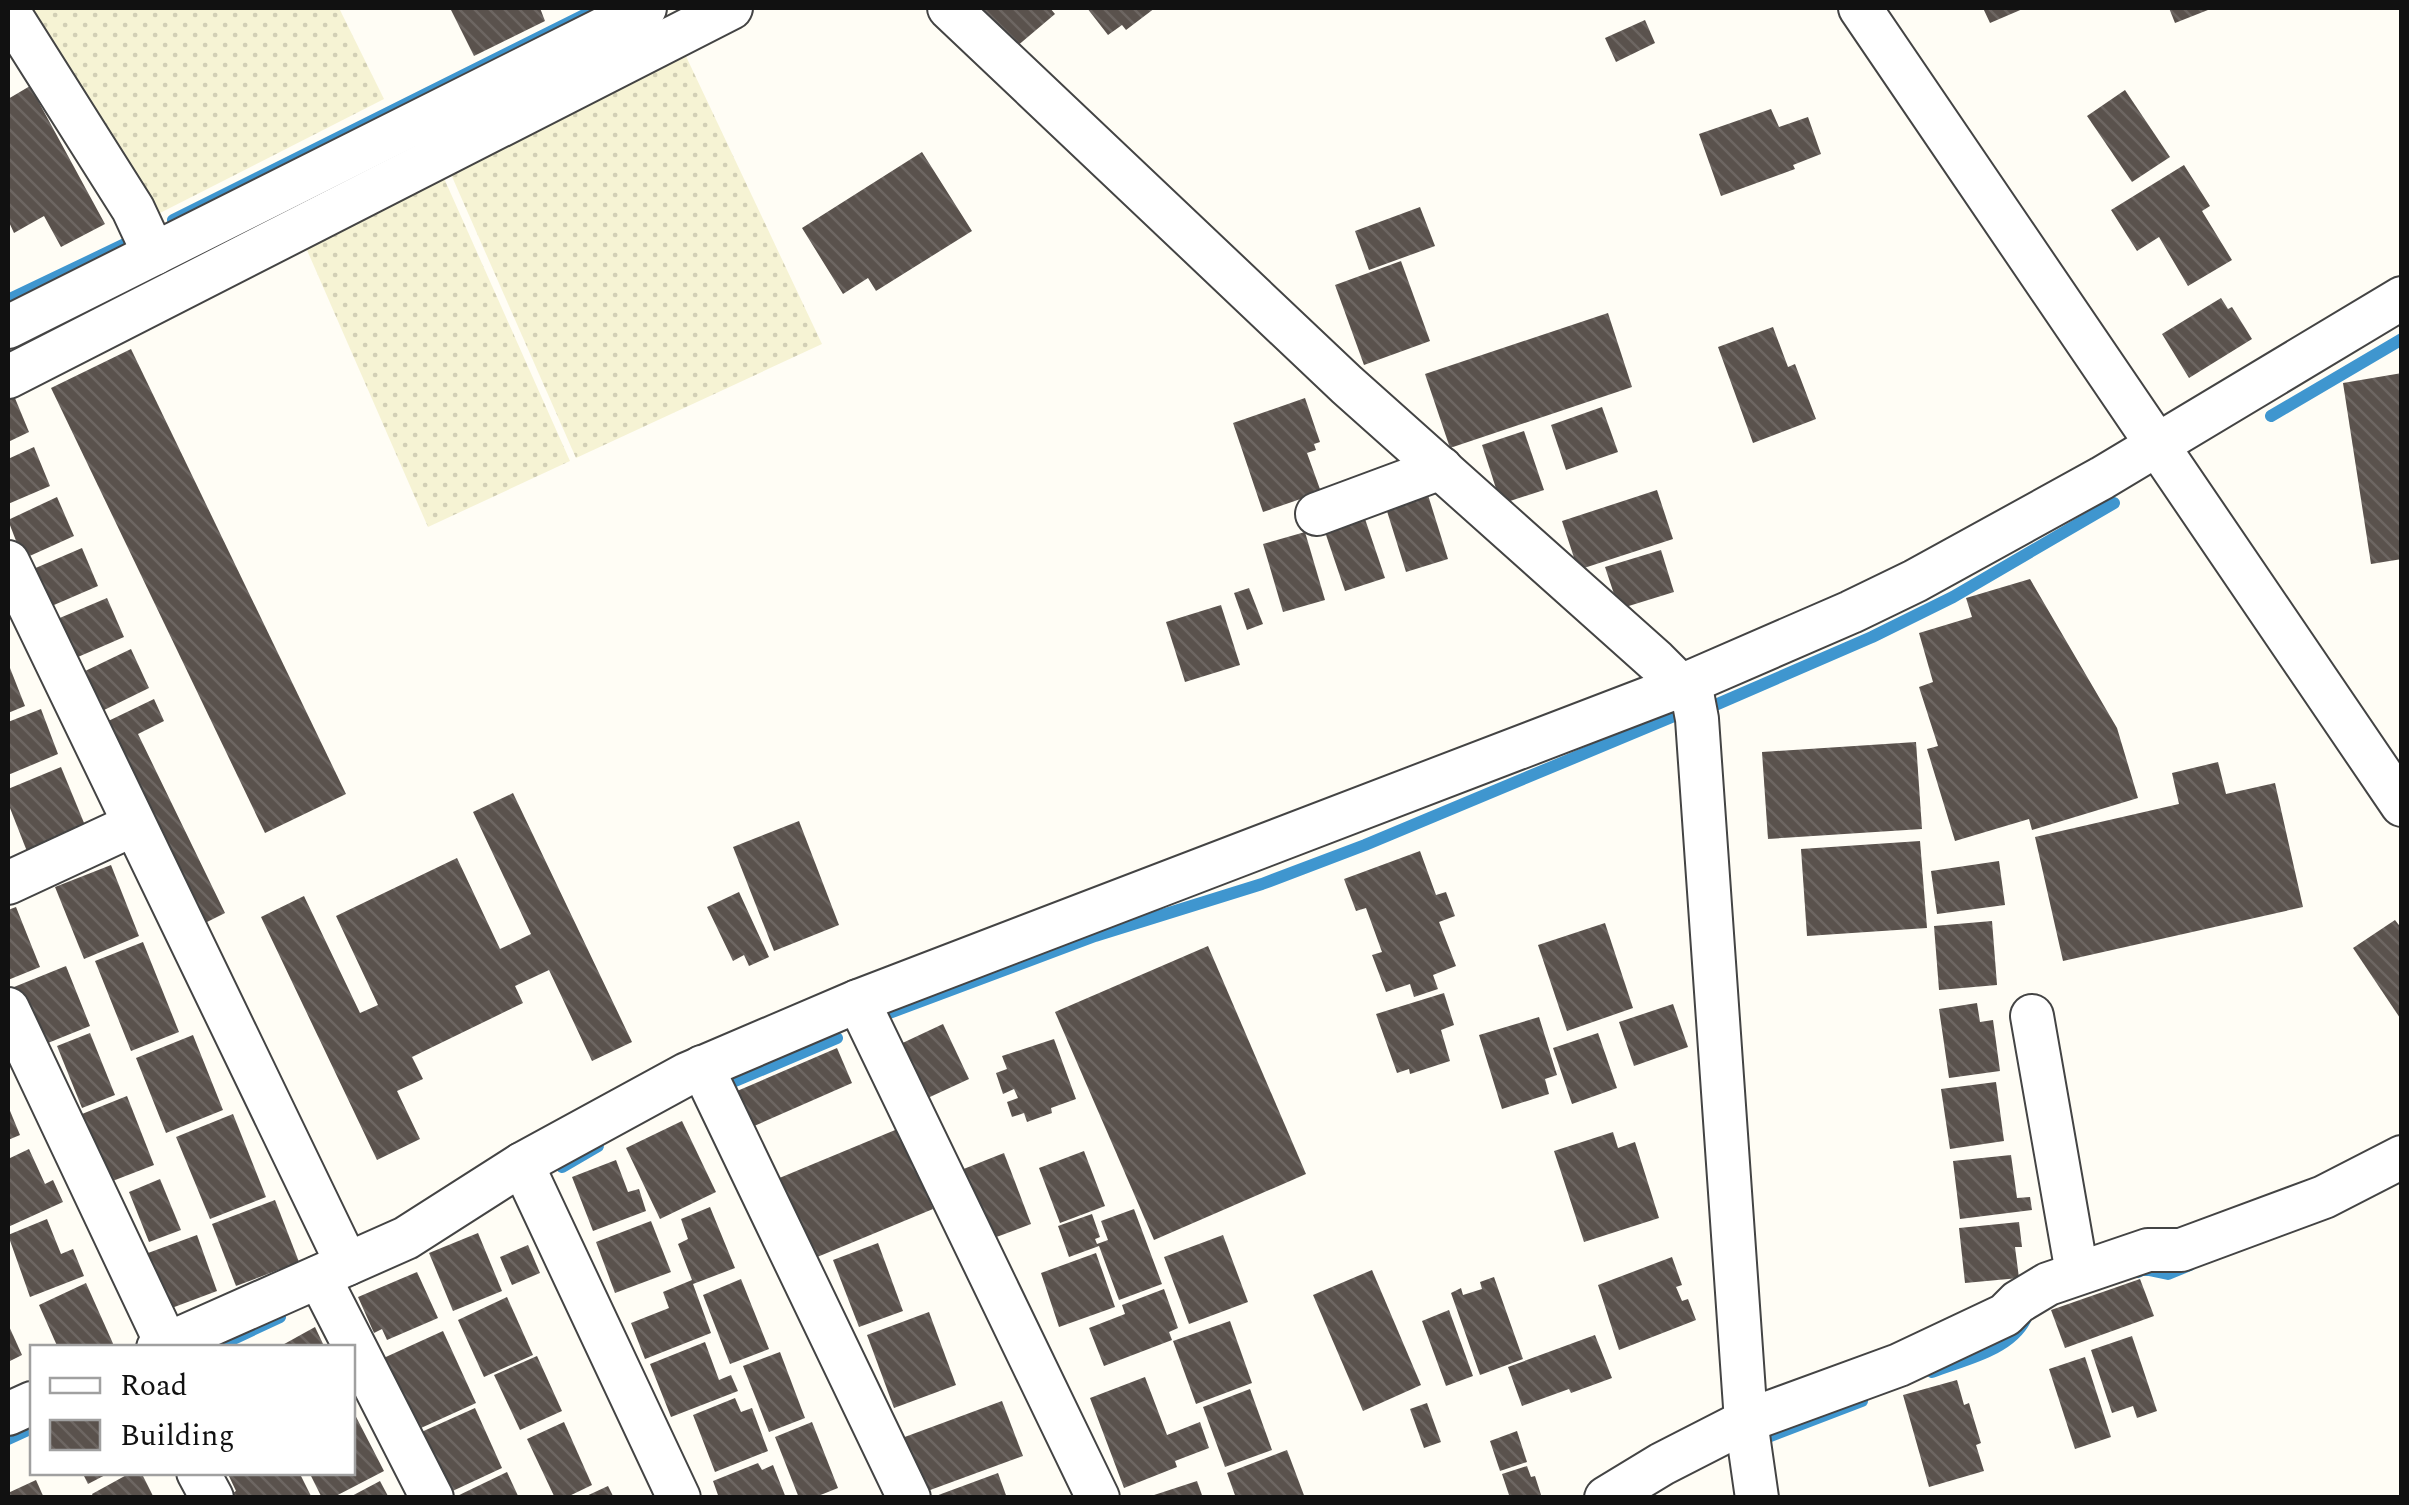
<svg xmlns="http://www.w3.org/2000/svg" width="2409" height="1505" viewBox="0 0 2409 1505" font-family="Spectral,serif">
  <style>
    .farmland { fill: url(#farmland-dots) }
    .lines { fill: none; stroke-linecap: round; stroke-linejoin: round }
    .stream { stroke: #3f96cf; stroke-width: 12 }
    .building { fill: url(#building-back-hatch) }
    .minor-casing { stroke: #444; stroke-width: 46 }
    .minor { stroke: #fff; stroke-width: 42 }
  </style>
  <defs>
    <pattern id="farmland-dots" width="8" height="8" patternUnits="userSpaceOnUse" patternTransform="scale(2.5)"><rect width="8" height="8" fill="#f6f3d4"/><path d="M2 2h.1M6 6h.1" fill="none" stroke="#d2cfb5" stroke-width="1.8" stroke-linecap="round"/></pattern>
    <pattern id="building-back-hatch" width="6" height="6" patternUnits="userSpaceOnUse" patternTransform="scale(2.5)"><rect width="6" height="6" fill="#5a524d"/><path d="M-1 5l2 2M0 0l6 6M5-1l2 2" fill="none" stroke="#6d6662"/></pattern>
  </defs>
  <rect width="100%" height="100%" fill="#fffdf5"/>
  <g class="farmland">
    <path d="M28,8H339L384,99L158,214Z"/>
    <path d="M683,50L822,344L576,458L446,163Z"/>
    <path d="M439,167L570,461L428,527L303,241Z"/>
  </g>
  <g class="lines">
    <g class="stream">
      <path d="M173,220L598,8"/>
      <path d="M8,300L125,244"/>
      <path d="M2271,416L2402,339"/>
      <path d="M1713,706L1872,637L1953,597L2114,503"/>
      <path d="M884,1015L1095,936L1262,884L1365,845L1674,716"/>
      <path d="M735,1081L837,1038"/>
      <path d="M562,1167L598,1146"/>
      <path d="M2138,1272L2144,1269L2168,1274L2190,1265"/>
      <path d="M214,1348L280,1317"/>
      <path d="M1932,1372C1962,1360 2009,1351 2025,1320"/>
      <path d="M8,1439L32,1428"/>
      <path d="M1755,1442L1862,1401"/>
    </g>
  </g>
  <g class="building">
    <path d="M450,8H540L545,21L474,56Z"/>
    <path d="M982,8H1050L1055,14L1016,47L981,15L985,11Z"/>
    <path d="M1087,8H1155L1126,30L1122,25L1108,35Z"/>
    <path d="M1983,8H2025L1990,23Z"/>
    <path d="M2169,8H2213L2175,23Z"/>
    <path d="M1645,20L1655,43L1616,62L1605,38Z"/>
    <path d="M30,86L105,224L61,247L44,216L14,233L8,220V99Z"/>
    <path d="M2125,90L2170,157L2132,182L2087,116Z"/>
    <path d="M1771,109L1779,127L1808,117L1821,154L1793,165L1795,169L1721,196L1699,134Z"/>
    <path d="M922,152L972,231L876,291L868,278L843,294L802,228Z"/>
    <path d="M2184,165L2210,206L2202,211L2232,260L2188,286L2159,237L2137,251L2111,210Z"/>
    <path d="M1420,207L1435,246L1369,270L1355,231Z"/>
    <path d="M1401,261L1430,341L1364,365L1335,285Z"/>
    <path d="M2221,298L2228,309L2232,307L2252,339L2189,378L2162,334Z"/>
    <path d="M1608,313L1632,387L1450,448L1425,374Z"/>
    <path d="M1773,327L1788,367L1795,364L1816,419L1753,443L1718,347Z"/>
    <path d="M131,349L346,794L265,833L51,388Z"/>
    <path d="M2402,373V559L2371,564L2343,383Z"/>
    <path d="M12,391L29,432L8,442V393Z"/>
    <path d="M1305,398L1320,442L1314,444L1316,450L1307,453L1321,492L1263,512L1233,423Z"/>
    <path d="M1602,407L1618,452L1566,470L1551,425Z"/>
    <path d="M1524,431L1544,490L1501,504L1482,445Z"/>
    <path d="M34,447L50,486L8,504V459Z"/>
    <path d="M1657,490L1673,539L1578,570L1562,521Z"/>
    <path d="M1428,495L1448,559L1406,572L1386,508Z"/>
    <path d="M57,497L74,536L23,559L8,520Z"/>
    <path d="M1364,516L1385,578L1345,591L1324,529Z"/>
    <path d="M1305,532L1325,600L1283,612L1263,544Z"/>
    <path d="M82,548L98,586L47,608L31,570Z"/>
    <path d="M1661,550L1674,592L1619,609L1605,567Z"/>
    <path d="M2030,579L2117,728L2138,798L2032,830L2029,819L1955,841L1927,749L1938,746L1919,687L1933,682L1919,633L1972,617L1966,598Z"/>
    <path d="M1249,588L1263,624L1247,630L1234,593Z"/>
    <path d="M107,598L124,637L71,660L55,620Z"/>
    <path d="M1221,605L1240,665L1185,682L1166,622Z"/>
    <path d="M131,649L149,688L100,712L81,673Z"/>
    <path d="M8,663L25,706L8,713Z"/>
    <path d="M154,699L164,721L138,734L225,913L199,926L102,724Z"/>
    <path d="M41,709L58,754L8,775V722Z"/>
    <path d="M1916,742L1922,829L1768,839L1762,752Z"/>
    <path d="M2218,762L2226,794L2275,783L2303,907L2063,961L2035,837L2179,804L2172,773Z"/>
    <path d="M61,767L89,835L30,859L8,803V789Z"/>
    <path d="M513,793L632,1042L592,1061L549,970L515,986L523,1003L412,1057L423,1079L397,1091L420,1139L377,1160L261,917L304,896L360,1013L378,1005L336,916L457,858L500,949L531,934L473,812Z"/>
    <path d="M799,821L839,925L774,951L733,847Z"/>
    <path d="M1920,841L1927,928L1807,936L1801,849Z"/>
    <path d="M1420,851L1436,895L1446,892L1455,916L1439,922L1456,966L1433,975L1438,989L1414,997L1410,984L1386,992L1372,955L1382,952L1366,908L1356,911L1344,879Z"/>
    <path d="M1999,861L2005,905L1937,914L1931,871Z"/>
    <path d="M111,865L139,936L84,959L55,887Z"/>
    <path d="M739,892L769,957L749,966L744,955L733,961L707,907Z"/>
    <path d="M16,907L40,967L8,980V910Z"/>
    <path d="M2395,920L2402,929V1021L2353,948Z"/>
    <path d="M1992,921L1997,985L1939,990L1934,926Z"/>
    <path d="M1605,923L1633,1008L1567,1031L1538,945Z"/>
    <path d="M143,942L179,1032L131,1051L95,961Z"/>
    <path d="M1208,946L1306,1174L1154,1240L1055,1012Z"/>
    <path d="M66,966L90,1026L38,1047L14,987Z"/>
    <path d="M1444,993L1454,1025L1441,1030L1450,1061L1410,1074L1409,1069L1397,1073L1376,1014Z"/>
    <path d="M1977,1003L1980,1022L1993,1020L2000,1071L1949,1078L1939,1009Z"/>
    <path d="M1673,1004L1688,1047L1634,1066L1619,1022Z"/>
    <path d="M1539,1017L1557,1075L1545,1079L1549,1094L1502,1109L1479,1035Z"/>
    <path d="M943,1024L969,1079L919,1102L894,1047Z"/>
    <path d="M90,1033L115,1095L82,1108L57,1046Z"/>
    <path d="M1598,1033L1617,1088L1572,1104L1553,1048Z"/>
    <path d="M193,1035L223,1110L166,1133L136,1058Z"/>
    <path d="M1054,1039L1076,1099L1051,1108L1052,1113L1027,1122L1024,1113L1012,1117L1007,1102L1018,1098L1014,1089L1003,1094L996,1073L1007,1069L1002,1056Z"/>
    <path d="M837,1048L852,1083L745,1130L730,1094Z"/>
    <path d="M1996,1082L2004,1141L1950,1149L1941,1089Z"/>
    <path d="M127,1096L154,1165L110,1182L82,1114Z"/>
    <path d="M8,1106L20,1135L8,1140Z"/>
    <path d="M233,1114L266,1197L210,1219L176,1137Z"/>
    <path d="M682,1121L716,1192L660,1219L626,1148Z"/>
    <path d="M900,1128L933,1209L810,1260L777,1179Z"/>
    <path d="M1613,1132L1618,1148L1635,1142L1659,1218L1584,1242L1554,1151Z"/>
    <path d="M29,1149L45,1184L53,1180L63,1202L8,1227V1159Z"/>
    <path d="M1084,1151L1105,1206L1060,1223L1039,1168Z"/>
    <path d="M1004,1153L1031,1224L983,1242L956,1172Z"/>
    <path d="M2011,1155L2017,1198L2030,1197L2032,1210L1960,1219L1953,1161Z"/>
    <path d="M616,1160L628,1192L639,1189L646,1211L593,1231L572,1177Z"/>
    <path d="M160,1179L181,1230L149,1242L129,1192Z"/>
    <path d="M275,1200L299,1262L236,1286L212,1224Z"/>
    <path d="M710,1207L735,1268L693,1284L711,1333L645,1359L631,1323L669,1308L663,1292L692,1280L678,1244L688,1239L681,1219Z"/>
    <path d="M1134,1209L1162,1284L1119,1300L1099,1246L1069,1257L1058,1226L1092,1214L1100,1237L1095,1239L1097,1244L1108,1240L1101,1221Z"/>
    <path d="M47,1219L61,1254L73,1249L84,1276L30,1297L8,1235Z"/>
    <path d="M651,1221L671,1272L615,1293L596,1242Z"/>
    <path d="M2019,1222L2022,1247H2015L2019,1278L1965,1283L1959,1228Z"/>
    <path d="M478,1233L502,1291L453,1311L429,1253Z"/>
    <path d="M197,1235L217,1291L169,1309L148,1253Z"/>
    <path d="M1223,1235L1248,1302L1189,1324L1164,1257Z"/>
    <path d="M878,1243L903,1311L859,1327L833,1260Z"/>
    <path d="M528,1245L540,1273L512,1285L500,1257Z"/>
    <path d="M1096,1253L1115,1307L1059,1327L1041,1273Z"/>
    <path d="M1672,1257L1682,1285L1676,1287L1682,1301L1688,1299L1696,1320L1619,1350L1598,1285Z"/>
    <path d="M1372,1270L1421,1385L1363,1411L1313,1295Z"/>
    <path d="M417,1272L438,1318L387,1340L382,1329L374,1333L358,1297Z"/>
    <path d="M1494,1277L1523,1359L1480,1375L1451,1293L1461,1288L1463,1295L1482,1289L1480,1282Z"/>
    <path d="M741,1279L769,1349L730,1364L703,1295Z"/>
    <path d="M2140,1279L2154,1316L2065,1348L2051,1310Z"/>
    <path d="M86,1283L115,1348H58L39,1305Z"/>
    <path d="M1164,1289L1178,1328L1169,1332L1172,1340L1104,1366L1089,1328L1125,1314L1122,1305Z"/>
    <path d="M507,1297L533,1355L484,1377L458,1320Z"/>
    <path d="M1449,1310L1473,1376L1446,1386L1422,1321Z"/>
    <path d="M929,1312L956,1385L894,1408L867,1335Z"/>
    <path d="M1230,1321L1252,1383L1196,1404L1173,1341Z"/>
    <path d="M8,1324L22,1355L8,1362Z"/>
    <path d="M315,1327L325,1348H277Z"/>
    <path d="M443,1331L476,1403L410,1433L377,1361Z"/>
    <path d="M1595,1335L1612,1378L1571,1393L1569,1389L1522,1406L1508,1367Z"/>
    <path d="M2132,1336L2157,1411L2137,1418L2133,1406L2112,1413L2091,1350Z"/>
    <path d="M705,1342L719,1380L731,1375L738,1391L671,1417L650,1364Z"/>
    <path d="M780,1352L805,1418L769,1432L743,1366Z"/>
    <path d="M537,1356L562,1411L520,1430L494,1375Z"/>
    <path d="M2085,1357L2111,1437L2075,1449L2049,1369Z"/>
    <path d="M1145,1377L1167,1435L1200,1422L1209,1448L1175,1461L1177,1467L1124,1488L1090,1398Z"/>
    <path d="M1957,1380L1964,1405L1969,1403L1981,1443L1976,1445L1984,1471L1929,1487L1903,1395Z"/>
    <path d="M1250,1389L1272,1450L1225,1467L1203,1407Z"/>
    <path d="M735,1398L741,1412L752,1408L768,1451L715,1472L693,1415Z"/>
    <path d="M1002,1401L1023,1456L922,1493L902,1438Z"/>
    <path d="M1427,1403L1441,1442L1424,1448L1410,1409Z"/>
    <path d="M475,1408L502,1468L444,1495L417,1434Z"/>
    <path d="M352,1409L384,1471L332,1498H322L309,1472H352Z"/>
    <path d="M564,1422L592,1485L565,1498H555L527,1439Z"/>
    <path d="M812,1422L838,1488L813,1498H799L775,1437Z"/>
    <path d="M1517,1431L1527,1462L1500,1471L1490,1441Z"/>
    <path d="M1287,1450L1305,1498H1236L1227,1473Z"/>
    <path d="M758,1463L762,1470L773,1465L786,1498H719L713,1481Z"/>
    <path d="M1527,1466L1531,1477L1535,1476L1542,1498H1510L1502,1474Z"/>
    <path d="M82,1472H111L88,1484Z"/>
    <path d="M132,1472H141L154,1498H94L92,1494Z"/>
    <path d="M227,1472H299L312,1498H224L236,1491Z"/>
    <path d="M507,1472L519,1498H453Z"/>
    <path d="M998,1473L1007,1498H933V1497Z"/>
    <path d="M36,1480L44,1498H8V1493Z"/>
    <path d="M380,1481L389,1498H348Z"/>
    <path d="M1197,1481L1203,1498H1148V1497Z"/>
    <path d="M608,1486L614,1498H582Z"/>
  </g>
  <g class="lines">
    <defs>
      <g id="minor">
        <path d="M949,8L1347,385L1656,661L1693,698L1697,719L1746,1421L1757,1498"/>
        <path d="M1860,8L2402,805"/>
        <path d="M8,11L133,209L154,254"/>
        <path d="M8,327L645,8"/>
        <path d="M8,377L731,8"/>
        <path d="M1317,514L1441,468"/>
        <path d="M8,562L347,1264"/>
        <path d="M8,883L133,825"/>
        <path d="M858,1001L1098,1498"/>
        <path d="M8,1009L166,1343"/>
        <path d="M2032,1016L2077,1273"/>
        <path d="M702,1067L909,1498"/>
        <path d="M522,1164L679,1498"/>
        <path d="M319,1277L432,1498"/>
        <path d="M158,1348L406,1238L522,1164L687,1074L858,1001L1683,685L1851,612L1915,581L2102,478L2402,298"/>
        <path d="M8,1414L32,1403"/>
        <path d="M198,1472L212,1498"/>
        <path d="M1606,1498L1662,1464L1746,1421L1899,1365L2005,1315L2018,1302L2048,1284L2148,1250H2181L2324,1197L2402,1157"/>
      </g>
    </defs>
    <use href="#minor" class="minor-casing"/>
    <use href="#minor" class="minor"/>
  </g>
  <rect width="2409" height="1505" fill="none" stroke="#111111" stroke-width="20"/>
  <rect x="30" y="1345" width="325" height="130" fill="#ffffff" stroke="#a0a0a0" stroke-width="2.5"/>
  <rect x="50" y="1378" width="50" height="15" fill="#ffffff" stroke="#a0a0a0" stroke-width="2.5"/>
  <text x="120" y="1395" font-size="30" fill="#111111">Road</text>
  <rect x="50" y="1420" width="50" height="30" fill="url(#building-back-hatch)" stroke="#a0a0a0" stroke-width="2.5"/>
  <text x="120" y="1445" font-size="30" fill="#111111">Building</text>
</svg>
